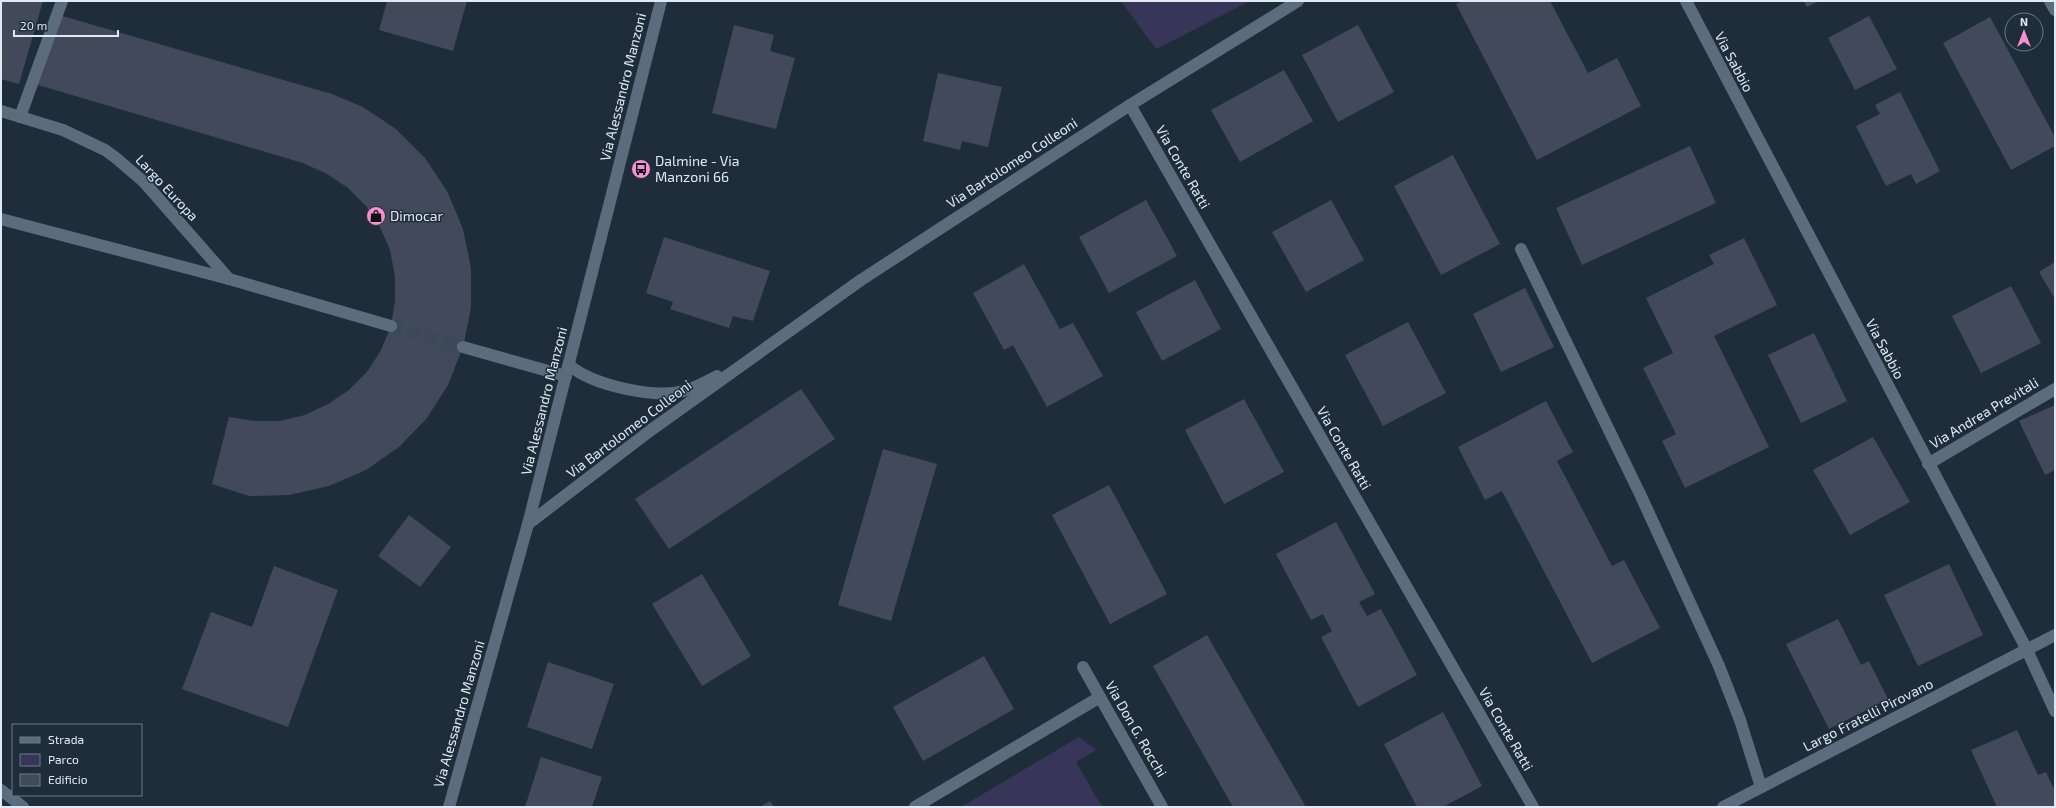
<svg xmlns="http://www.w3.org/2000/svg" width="2056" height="808" viewBox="0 0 2056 808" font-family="'Exo 2',sans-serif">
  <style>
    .green { fill: #383658 }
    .building { fill: #41495b }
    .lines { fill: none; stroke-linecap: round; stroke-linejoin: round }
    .street-tunnel { stroke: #3c4957; stroke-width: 12; stroke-dasharray: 12 6; stroke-linecap: butt }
    .lane { stroke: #5c6c7d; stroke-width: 12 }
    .street { stroke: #5c6c7d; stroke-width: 12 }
    .labels { text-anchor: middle; stroke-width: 3; stroke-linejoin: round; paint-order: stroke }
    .street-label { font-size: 14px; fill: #e1eaf4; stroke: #1f2d3b }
    .poi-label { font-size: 14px; fill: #e1eaf4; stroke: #1f2d3b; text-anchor: start }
  </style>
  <rect width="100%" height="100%" fill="#1f2d3b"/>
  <g class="green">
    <path d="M1121,1H1250L1156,49Z"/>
    <path d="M1079,737L1096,750L1076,762L1102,807H961Z"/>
  </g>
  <g class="building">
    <path d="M1,1H43L19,84L1,79Z"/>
    <path d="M387,1H467L453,51L379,30Z"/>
    <path d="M1463,1H1550L1588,73L1617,58L1641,106L1537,160L1456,4Z"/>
    <path d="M1804,1H1819L1807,7Z"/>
    <path d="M59,15L332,94L363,107L396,129L425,158L447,191L463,229L471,268V308L463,347L448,385L427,418L399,447L366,470L329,486L289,495L249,496L212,484L229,417L254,421H280L305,415L328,404L349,390L367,372L381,350L391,326L395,301V276L390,250L380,227L366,206L348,188L327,174L303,163L38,85Z"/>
    <path d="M1869,16L1897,69L1855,90L1828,38Z"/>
    <path d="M1990,17L2055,137V146L2011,170L1943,43Z"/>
    <path d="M734,25L774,35L770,51L795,58L776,129L712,113Z"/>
    <path d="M1358,25L1394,92L1338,122L1302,55Z"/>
    <path d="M1284,70L1313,121L1240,162L1211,110Z"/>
    <path d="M938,73L1002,87L988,147L962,141L960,150L923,141Z"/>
    <path d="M1900,92L1940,171L1916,184L1911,174L1886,186L1856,126L1880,114L1875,105Z"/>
    <path d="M1690,146L1716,203L1582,265L1556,208Z"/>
    <path d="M1453,155L1500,244L1441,275L1394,186Z"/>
    <path d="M1146,200L1177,256L1109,293L1079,237Z"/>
    <path d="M1331,200L1364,260L1306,292L1272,232Z"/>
    <path d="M664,237L770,271L753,321L733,316L729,328L670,309L673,302L646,293Z"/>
    <path d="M1744,238L1777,305L1714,336L1769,447L1685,488L1662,441L1676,434L1643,368L1673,353L1646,298L1714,264L1709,255Z"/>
    <path d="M2055,262V299L2039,272Z"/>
    <path d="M1024,264L1060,329L1073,323L1103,376L1047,407L1013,345L1004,350L973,293Z"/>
    <path d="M1195,280L1221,329L1162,361L1136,312Z"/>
    <path d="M2011,286L2041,343L1981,373L1952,316Z"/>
    <path d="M1525,288L1554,347L1501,372L1473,314Z"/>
    <path d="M1408,322L1446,393L1383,426L1345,355Z"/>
    <path d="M1814,333L1847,401L1801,423L1768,355Z"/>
    <path d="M801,389L835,439L669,549L635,499Z"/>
    <path d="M1244,399L1284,472L1224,504L1185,430Z"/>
    <path d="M1546,401L1573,452L1557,461L1612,566L1624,560L1660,628L1592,663L1502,491L1485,500L1458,447Z"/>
    <path d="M2055,405V470L2045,475L2019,421Z"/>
    <path d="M1873,437L1910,502L1850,535L1813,470Z"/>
    <path d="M883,449L937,464L891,621L838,605Z"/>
    <path d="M1109,485L1167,594L1110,624L1052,515Z"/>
    <path d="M409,515L451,547L420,587L378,556Z"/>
    <path d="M1336,522L1375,594L1359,602L1367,616L1381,609L1417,675L1358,707L1321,637L1332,631L1323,614L1311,620L1276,554Z"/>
    <path d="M1949,564L1983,635L1918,666L1884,595Z"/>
    <path d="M274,566L338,590L288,727L182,689L211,612L252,627Z"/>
    <path d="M702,574L751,656L702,686L652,604Z"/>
    <path d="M1838,619L1861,665L1869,661L1888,699L1829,729L1786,644Z"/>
    <path d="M1207,635L1306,807H1233L1153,666Z"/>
    <path d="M984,656L1014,709L923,761L893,707Z"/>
    <path d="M548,662L614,684L592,749L527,727Z"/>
    <path d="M1443,712L1482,786L1443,807H1417L1384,744Z"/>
    <path d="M2017,730L2038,775L2046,772L2055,791V805L2050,807H1997L1971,750Z"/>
    <path d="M541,757L602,777L592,807H525Z"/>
    <path d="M770,801L774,807H760Z"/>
  </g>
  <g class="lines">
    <path class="street-tunnel" d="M391,326L463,347"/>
    <path class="lane" d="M1521,249L1640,494L1719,666L1740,720L1761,787"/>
    <g class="street">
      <path d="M1686,1L2026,648L2055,711"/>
      <path d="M2050,1L2055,10"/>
      <path d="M1130,105L1533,807"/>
      <path d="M1,111L63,130L105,150L116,158L144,182L229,279"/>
      <path d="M20,117L62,1"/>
      <path d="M1,219L229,279L391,326"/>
      <path d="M463,347L566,376"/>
      <path d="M569,365C592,385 654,399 684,391C695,388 707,381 717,376"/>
      <path d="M1928,464L2055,389"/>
      <path d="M528,524L651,430L861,280L1130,105L1298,1"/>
      <path d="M1083,667L1162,807"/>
      <path d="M1,790L23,807"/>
      <path d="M449,807L528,524L661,1"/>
      <path d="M915,807L1100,697"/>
      <path d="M1723,807L2055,635"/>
    </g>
  </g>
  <defs>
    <symbol id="bus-disc" viewBox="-11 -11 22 22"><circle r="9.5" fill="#f591d3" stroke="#1f2d3b"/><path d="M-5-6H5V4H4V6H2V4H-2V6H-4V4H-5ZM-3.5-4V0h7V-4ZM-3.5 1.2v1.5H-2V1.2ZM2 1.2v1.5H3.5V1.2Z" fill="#111"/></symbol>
    <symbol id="shop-disc" viewBox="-11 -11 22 22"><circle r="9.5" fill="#f591d3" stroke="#1f2d3b"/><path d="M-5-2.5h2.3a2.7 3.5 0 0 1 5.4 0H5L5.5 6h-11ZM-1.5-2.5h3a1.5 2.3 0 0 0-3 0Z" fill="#111"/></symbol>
  </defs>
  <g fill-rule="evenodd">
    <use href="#bus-disc" x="630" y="158" width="22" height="22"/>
    <use href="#shop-disc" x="365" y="205" width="22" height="22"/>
  </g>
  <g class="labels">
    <g class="street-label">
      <text transform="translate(1734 62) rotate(62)" y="5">Via Sabbio</text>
      <text transform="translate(623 87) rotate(-76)" y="5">Via Alessandro Manzoni</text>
      <text transform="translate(1012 163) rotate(-33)" y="5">Via Bartolomeo Colleoni</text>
      <text transform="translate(1183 167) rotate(60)" y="5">Via Conte Ratti</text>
      <text transform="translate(167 188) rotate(47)" y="5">Largo Europa</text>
      <text transform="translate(1885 349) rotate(62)" y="5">Via Sabbio</text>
      <text transform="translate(544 401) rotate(-76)" y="5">Via Alessandro Manzoni</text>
      <text transform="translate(1984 413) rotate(-31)" y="5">Via Andrea Previtali</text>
      <text transform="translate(629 429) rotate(-37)" y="5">Via Bartolomeo Colleoni</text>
      <text transform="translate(1344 448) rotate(60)" y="5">Via Conte Ratti</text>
      <text transform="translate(459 714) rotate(-74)" y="5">Via Alessandro Manzoni</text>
      <text transform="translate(1868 715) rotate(-27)" y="5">Largo Fratelli Pirovano</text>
      <text transform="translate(1136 729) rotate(60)" y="5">Via Don G. Rocchi</text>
      <text transform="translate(1506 729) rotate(60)" y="5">Via Conte Ratti</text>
    </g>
    <g class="poi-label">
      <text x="655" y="166">Dalmine - Via<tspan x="655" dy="16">Manzoni 66</tspan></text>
      <text x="390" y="221">Dimocar</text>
    </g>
  </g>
  <rect width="2056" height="808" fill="none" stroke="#e1eaf4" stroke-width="4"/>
  <rect x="12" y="724" width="130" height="72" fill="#1f2d3b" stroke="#6d7985"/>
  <rect x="20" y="737" width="20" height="6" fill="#5c6c7d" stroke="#6d7985"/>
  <text x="48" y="744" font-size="12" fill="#e1eaf4">Strada</text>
  <rect x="20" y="754" width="20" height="12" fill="#383658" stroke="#6d7985"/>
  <text x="48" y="764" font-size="12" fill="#e1eaf4">Parco</text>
  <rect x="20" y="774" width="20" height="12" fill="#41495b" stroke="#6d7985"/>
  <text x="48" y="784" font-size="12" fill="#e1eaf4">Edificio</text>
  <g transform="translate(2024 32)"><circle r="19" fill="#1f2d3b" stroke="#6d7985"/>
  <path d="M0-3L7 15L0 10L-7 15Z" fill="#f591d3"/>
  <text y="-6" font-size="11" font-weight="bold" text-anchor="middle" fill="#e1eaf4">N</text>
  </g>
  <path d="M14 30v6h104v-6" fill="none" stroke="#e1eaf4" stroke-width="2"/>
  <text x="20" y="30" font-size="12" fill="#e1eaf4" stroke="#1f2d3b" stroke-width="3" paint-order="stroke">20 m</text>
</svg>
